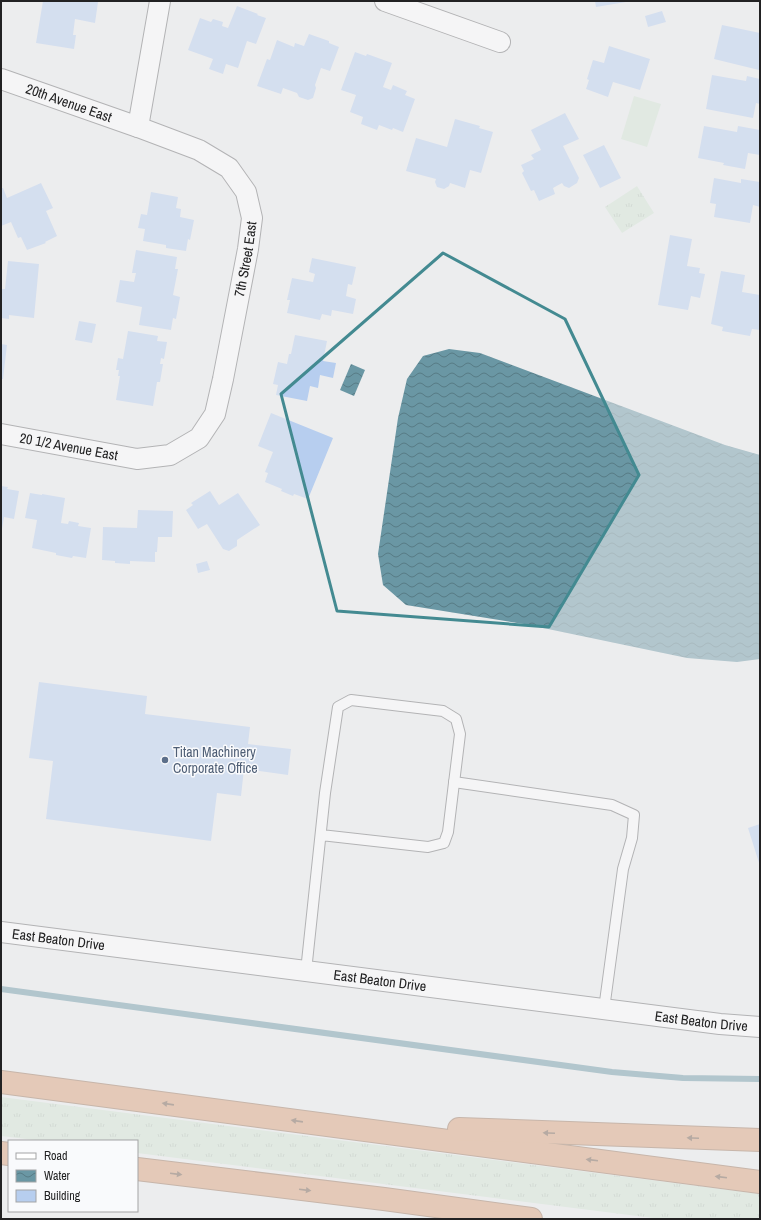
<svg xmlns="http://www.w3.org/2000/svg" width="761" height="1220" viewBox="0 0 761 1220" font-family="'Archivo Narrow',sans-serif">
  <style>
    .grass { fill: url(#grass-tufts) }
    .garden { fill: #d2e5d3 }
    .water { fill: url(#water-waves) }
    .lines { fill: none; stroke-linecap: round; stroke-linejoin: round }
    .stream { stroke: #6a97a4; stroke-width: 6 }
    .building { fill: #b7ceef }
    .lane-casing { stroke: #6d6e6f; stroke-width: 12 }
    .street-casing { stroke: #6d6e6f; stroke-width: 22 }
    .highway-casing { stroke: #997358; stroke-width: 24 }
    .lane { stroke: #fff; stroke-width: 10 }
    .street { stroke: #fff; stroke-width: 20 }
    .highway { stroke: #d99e75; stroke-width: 22 }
    .oneway { fill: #745a48 }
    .marked { fill: none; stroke: #438a91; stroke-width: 3; stroke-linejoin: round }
    .service-dot { fill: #5c6f8a; stroke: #f9fafc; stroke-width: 1.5 }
    .labels { text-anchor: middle; stroke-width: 3; stroke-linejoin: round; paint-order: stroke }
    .street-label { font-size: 14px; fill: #222223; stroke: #f9fafc }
    .service-label { font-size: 14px; fill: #4e5e75; stroke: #f9fafc; text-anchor: start }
  </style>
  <defs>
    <pattern id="grass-tufts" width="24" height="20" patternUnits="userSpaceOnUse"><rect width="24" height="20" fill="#d2e5d3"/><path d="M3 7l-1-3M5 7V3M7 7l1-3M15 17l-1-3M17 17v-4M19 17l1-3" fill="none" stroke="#b4c4b5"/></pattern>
    <pattern id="water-waves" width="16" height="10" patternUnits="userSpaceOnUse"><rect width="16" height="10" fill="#6a97a4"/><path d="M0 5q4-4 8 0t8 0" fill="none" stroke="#577b85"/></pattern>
  </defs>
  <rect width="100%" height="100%" fill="#ecedee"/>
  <g class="grass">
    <path d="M637,186L654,213L622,233L605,207Z"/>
    <path d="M1,1097L760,1194V1219H661L137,1153V1141H43L1,1136Z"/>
  </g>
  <path class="garden" d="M634,96L661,104L647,147L621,139Z"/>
  <g class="water">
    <path d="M449,349L480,353L725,445L760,455V659L737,662L687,658L524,624L406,605L383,585L378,554L398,418L407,379L423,356Z"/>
    <path d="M351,364L365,370L354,396L340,390Z"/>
  </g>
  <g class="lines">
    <path class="stream" d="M1,989L612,1072L683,1078L760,1079"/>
  </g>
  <g class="building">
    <path d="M43,1L98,2L95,23L75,19L73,35H76L74,49L36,43Z"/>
    <path d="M595,1H626V2L596,7Z"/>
    <path d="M237,6L258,14L257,15L266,18L256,44L247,41L238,68L226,64L223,74L209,69L213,59L188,50L200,18L211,22L213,19L223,22L222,26L228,28Z"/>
    <path d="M662,11L666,22L648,27L645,16Z"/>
    <path d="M722,25L760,33L759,70L714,59Z"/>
    <path d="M309,34L329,41V43L339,47L330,71L321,68L315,85L316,88L313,98L308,100L299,97L297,93L283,88L281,94L257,86L267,59L270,60L277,40L294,47L295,43L304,46Z"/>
    <path d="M609,46L650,59L640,90L613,82L608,97L586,89L589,80L587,79L593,60L604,63Z"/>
    <path d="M355,52L366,56L367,54L392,63L383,87L391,90L393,85L407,91L405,95L415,99L403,132L393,128L392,130L379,125L377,130L361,124L363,117L350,112L356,95L341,90Z"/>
    <path d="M712,75L746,81L747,76L760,79V104L756,103L753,118L706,109Z"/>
    <path d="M565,113L579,139L563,146L579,178L577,183L569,188L564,186L562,183L553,188L555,194L539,201L534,190L531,191L522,173L524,171L521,165L534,159L531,155L541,150L531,130Z"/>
    <path d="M455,119L480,126L479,128L493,132L481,173L470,170L465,188L450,183L449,186L444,189L437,187L435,182L436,179L406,171L416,138L447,147Z"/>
    <path d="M704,126L737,132L738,126L760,130V155L748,153L745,169L723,165L724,163L698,158Z"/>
    <path d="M604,145L621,178L600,188L583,155Z"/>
    <path d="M714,178L741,183V179L760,182V207L753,205L750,223L714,217L716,204L710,203Z"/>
    <path d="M41,183L53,208L46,211L57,236L45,242L46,243L27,250L21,237L18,238L11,222L1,226V188H3L7,198Z"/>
    <path d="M151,192L178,197L176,208L181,209L180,217L194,220L190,240L188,239L186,251L166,248V245L143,241L145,229L138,228L141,214L147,215Z"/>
    <path d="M670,235L692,239L687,266L700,268L699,273L705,274L700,298L691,296L688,310L658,305Z"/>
    <path d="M136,250L177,257L175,269H178L173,295L180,297L176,319L173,318L171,330L139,325L142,307L116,302L120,280L134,282L136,273H132Z"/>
    <path d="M312,258L356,267L352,285L348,284L346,296L356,299L353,314L332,310L331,316L322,314L320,320L287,313L290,300H287L292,278L313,282L315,274L309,272Z"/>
    <path d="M8,261L39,264L34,318L9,315V319L1,318V289H5Z"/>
    <path d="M721,271L745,275L742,292L760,295V330L752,329L750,336L722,331L723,327L711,324Z"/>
    <path d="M79,321L96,324L92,343L75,340Z"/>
    <path d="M128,331L158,336L157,341L167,342L164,359L161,358L160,364H163L160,382H157L153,406L116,400L120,376H118L119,370H116L118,358L123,359Z"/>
    <path d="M295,335L327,341L323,361L336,363L333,378L320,375L318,388L310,386L307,401L276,395L278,385L273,384L278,362L287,364L289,354H291Z"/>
    <path d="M1,344L7,345L3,379H1Z"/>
    <path d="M271,413L333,438L308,499L294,494L293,496L281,491L282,489L265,482L268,473L265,472L273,452L258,446Z"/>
    <path d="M1,486L8,487L7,489L19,491L14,519L4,517L2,529Z"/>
    <path d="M210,491L219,505L238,493L260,525L237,540V546L229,551L223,549L207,524L198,529L186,510L193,505L191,503Z"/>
    <path d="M30,493L42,495V494L65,498L61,523L68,524L69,521L79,523L78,526L91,528L86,558L73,556L72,558L56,555V553L32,548L37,520L25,518Z"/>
    <path d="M138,510L173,511L172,537H158L157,552H155V562L130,561V564L115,563V561L102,560L103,527L137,528Z"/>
    <path d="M207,561L210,570L198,573L196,564Z"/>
    <path d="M39,682L147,696L145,714L250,727L248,744L291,749L288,775L244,769L241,796L217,793L211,841L46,819L53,761L29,758Z"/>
    <path d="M760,824V866L748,828Z"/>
  </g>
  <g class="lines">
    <defs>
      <g id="lane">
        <path d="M454,782L612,805L634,815L632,838L623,869L604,1009"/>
        <path d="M306,971L325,793L338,707L351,700L443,711L456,719L460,734L448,832L444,843L428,847L321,835"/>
      </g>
      <g id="street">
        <path d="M385,1L500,42"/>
        <path id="s1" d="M1,79L138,127"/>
        <path id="s2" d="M1,434L137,459L170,455L199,438L215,414L223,379L248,249L252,218L246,192L229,168L199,150L138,127L160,1"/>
        <path id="s3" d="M1,932L720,1024L760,1027"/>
      </g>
      <g id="highway">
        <path d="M1,1082L760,1182"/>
        <path d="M459,1129L760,1140"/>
        <path d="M1,1153L9,1154"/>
        <path d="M137,1169L384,1199L531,1219"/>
      </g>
    </defs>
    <use href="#lane" class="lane-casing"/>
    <use href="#street" class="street-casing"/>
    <use href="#highway" class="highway-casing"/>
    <use href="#lane" class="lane"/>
    <use href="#street" class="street"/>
    <use href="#highway" class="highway"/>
  </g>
  <defs><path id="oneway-solid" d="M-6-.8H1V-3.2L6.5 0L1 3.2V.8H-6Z"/></defs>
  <g class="oneway">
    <use href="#oneway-solid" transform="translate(168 1104) rotate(-172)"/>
    <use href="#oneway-solid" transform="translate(297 1121) rotate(-172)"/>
    <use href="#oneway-solid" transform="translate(549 1133) rotate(-178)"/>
    <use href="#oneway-solid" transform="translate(693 1138) rotate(-178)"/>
    <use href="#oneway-solid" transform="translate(592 1160) rotate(-173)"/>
    <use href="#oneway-solid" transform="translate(176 1174) rotate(7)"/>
    <use href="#oneway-solid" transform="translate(721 1177) rotate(-173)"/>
    <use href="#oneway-solid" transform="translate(305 1190) rotate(7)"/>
  </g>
  <path d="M0 0H761V1220H0ZM443,253L565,319L639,475L549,627L337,611L281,394Z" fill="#ecedee" fill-opacity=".55" fill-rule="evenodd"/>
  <path class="marked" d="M443,253L565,319L639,475L549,627L337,611L281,394Z"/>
  <circle class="service-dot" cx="165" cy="760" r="4"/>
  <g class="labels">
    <g class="street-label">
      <text dy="5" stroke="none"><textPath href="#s1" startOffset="72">20th Avenue East</textPath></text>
      <text dy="5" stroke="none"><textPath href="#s2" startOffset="392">7th Street East</textPath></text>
      <text dy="5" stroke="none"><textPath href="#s2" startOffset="69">20 1/2 Avenue East</textPath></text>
      <text dy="5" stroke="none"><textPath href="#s3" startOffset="58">East Beaton Drive</textPath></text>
      <text dy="5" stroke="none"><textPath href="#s3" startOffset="382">East Beaton Drive</textPath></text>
      <text dy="5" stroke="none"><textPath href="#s3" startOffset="706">East Beaton Drive</textPath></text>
    </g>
    <g class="service-label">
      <text x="173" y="757">Titan Machinery<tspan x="173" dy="16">Corporate Office</tspan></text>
    </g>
  </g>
  <rect width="761" height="1220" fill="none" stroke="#222223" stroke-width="4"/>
  <rect x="8" y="1140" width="130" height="72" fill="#f9fafc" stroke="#a3a4a5"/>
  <rect x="16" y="1153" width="20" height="6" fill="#ffffff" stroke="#a3a4a5"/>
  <text x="44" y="1160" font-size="12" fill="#222223">Road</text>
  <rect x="16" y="1170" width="20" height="12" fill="url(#water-waves)" stroke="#a3a4a5"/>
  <text x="44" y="1180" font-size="12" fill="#222223">Water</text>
  <rect x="16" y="1190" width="20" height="12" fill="#b7ceef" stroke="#a3a4a5"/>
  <text x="44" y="1200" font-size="12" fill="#222223">Building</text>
</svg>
